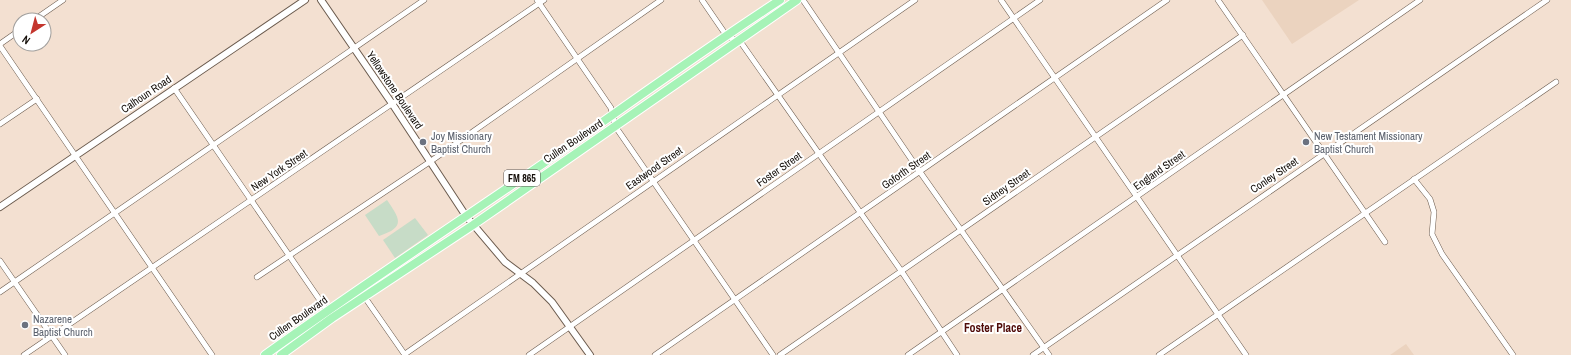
<svg xmlns="http://www.w3.org/2000/svg" width="1571" height="355" viewBox="0 0 1571 355" font-family="'Archivo Narrow',sans-serif">
  <style>
    .built { fill: #ebd3bf }
    .green { fill: #c7dcc7 }
    .lines { fill: none; stroke-linecap: round; stroke-linejoin: round }
    .minor-casing { stroke: #6b5b4e; stroke-width: 6 }
    .tertiary-casing { stroke: #6b5b4e; stroke-width: 8 }
    .primary-casing { stroke: #fff; stroke-width: 10 }
    .minor { stroke: #fff; stroke-width: 5 }
    .tertiary { stroke: #fff; stroke-width: 6 }
    .primary { stroke: #a6f3b7; stroke-width: 8 }
    .worship-dot { fill: #6b7280; stroke: #fff; stroke-width: 1.5 }
    .labels { text-anchor: middle; stroke-width: 4; stroke-linejoin: round; paint-order: stroke }
    .shield { fill: #fff; stroke: #5a5653; stroke-width: 1 }
    .shield-label { font-size: 10px; font-weight: bold; fill: #140e09 }
    .street-label { font-size: 11px; fill: #140e09; stroke: #fff }
    .worship-label { font-size: 11px; fill: #5b616d; stroke: #fff; text-anchor: start }
    .neighbourhood-label { font-size: 12px; font-weight: bold; fill: #500b09; stroke: #fff }
  </style>
  <rect width="100%" height="100%" fill="#f3e0d1"/>
  <g class="built">
    <path d="M1262,0H1359L1292,44Z"/>
    <path d="M1406,344L1414,355H1390Z"/>
  </g>
  <g class="green">
    <path d="M387,200C399,218 407,227 379,236L365,215Z"/>
    <path d="M415,218L428,235L395,258L383,240Z"/>
  </g>
  <g class="lines">
    <defs>
      <g id="minor">
        <path d="M537,0L611,108L615,126L773,355"/>
        <path d="M702,0L726,35L742,44L902,272L957,355"/>
        <path d="M803,0L920,172L1049,355"/>
        <path d="M1001,0L1246,355"/>
        <path d="M1218,0L1385,242"/>
        <path d="M34,20L63,0"/>
        <path d="M0,44L20,30"/>
        <path d="M0,46L212,355"/>
        <path d="M174,88L328,312"/>
        <path d="M0,124L37,99"/>
        <path d="M1414,179L1430,199L1434,212L1432,234L1442,254L1513,355"/>
        <path d="M0,261L65,355"/>
        <path d="M257,277L431,161L661,0"/>
        <path d="M359,289L405,355"/>
        <path d="M0,292L424,0"/>
        <path d="M405,354L915,0"/>
        <path d="M24,355L544,0"/>
        <path d="M529,355L1040,0"/>
        <path d="M655,355L1167,0"/>
        <path d="M780,355L1243,35"/>
        <path d="M908,355L1420,0"/>
        <path d="M1033,355L1547,0"/>
        <path d="M1159,355L1556,82"/>
      </g>
      <g id="tertiary">
        <path d="M321,0L393,105L466,216L505,262L533,283L552,302L590,355"/>
        <path d="M0,207L305,0"/>
      </g>
      <g id="primary">
        <path d="M265,355C357,289 451,227 544,163C623,108 700,52 780,0"/>
        <path d="M281,355L332,318L473,225L797,0"/>
      </g>
    </defs>
    <use href="#minor" class="minor-casing"/>
    <use href="#tertiary" class="tertiary-casing"/>
    <use href="#primary" class="primary-casing"/>
    <use href="#minor" class="minor"/>
    <use href="#tertiary" class="tertiary"/>
    <use href="#primary" class="primary"/>
  </g>
  <g class="worship-dot">
    <circle cx="423" cy="142" r="4"/>
    <circle cx="1306" cy="142" r="4"/>
    <circle cx="25" cy="325" r="4"/>
  </g>
  <g class="labels">
    <rect class="shield" x="504" y="170" width="36" height="16" rx="3"/>
    <g class="shield-label">
      <text x="522" y="182">FM 865</text>
    </g>
    <g class="street-label">
      <text transform="translate(395 90) rotate(56)" y="4">Yellowstone Boulevard</text>
      <text transform="translate(146 94) rotate(-34)" y="4">Calhoun Road</text>
      <text transform="translate(573 141) rotate(-34)" y="4">Cullen Boulevard</text>
      <text transform="translate(654 168) rotate(-35)" y="4">Eastwood Street</text>
      <text transform="translate(779 169) rotate(-35)" y="4">Foster Street</text>
      <text transform="translate(279 170) rotate(-34)" y="4">New York Street</text>
      <text transform="translate(906 170) rotate(-35)" y="4">Goforth Street</text>
      <text transform="translate(1159 170) rotate(-35)" y="4">England Street</text>
      <text transform="translate(1274 175) rotate(-34)" y="4">Conley Street</text>
      <text transform="translate(1006 187) rotate(-35)" y="4">Sidney Street</text>
      <text transform="translate(298 318) rotate(-35)" y="4">Cullen Boulevard</text>
    </g>
    <g class="worship-label">
      <text x="431" y="140">Joy Missionary<tspan x="431" dy="13">Baptist Church</tspan></text>
      <text x="1314" y="140">New Testament Missionary<tspan x="1314" dy="13">Baptist Church</tspan></text>
      <text x="33" y="323">Nazarene<tspan x="33" dy="13">Baptist Church</tspan></text>
    </g>
    <g class="neighbourhood-label">
      <text x="993" y="332">Foster Place</text>
    </g>
  </g>
  <g transform="translate(32 32) rotate(216)"><circle r="19" fill="#ffffff" stroke="#a19f9d"/>
  <path d="M0-3L7 15L0 10L-7 15Z" fill="#c4362e"/>
  <text y="-6" font-size="11" font-weight="bold" text-anchor="middle" fill="#140e09">N</text>
  </g>
</svg>
